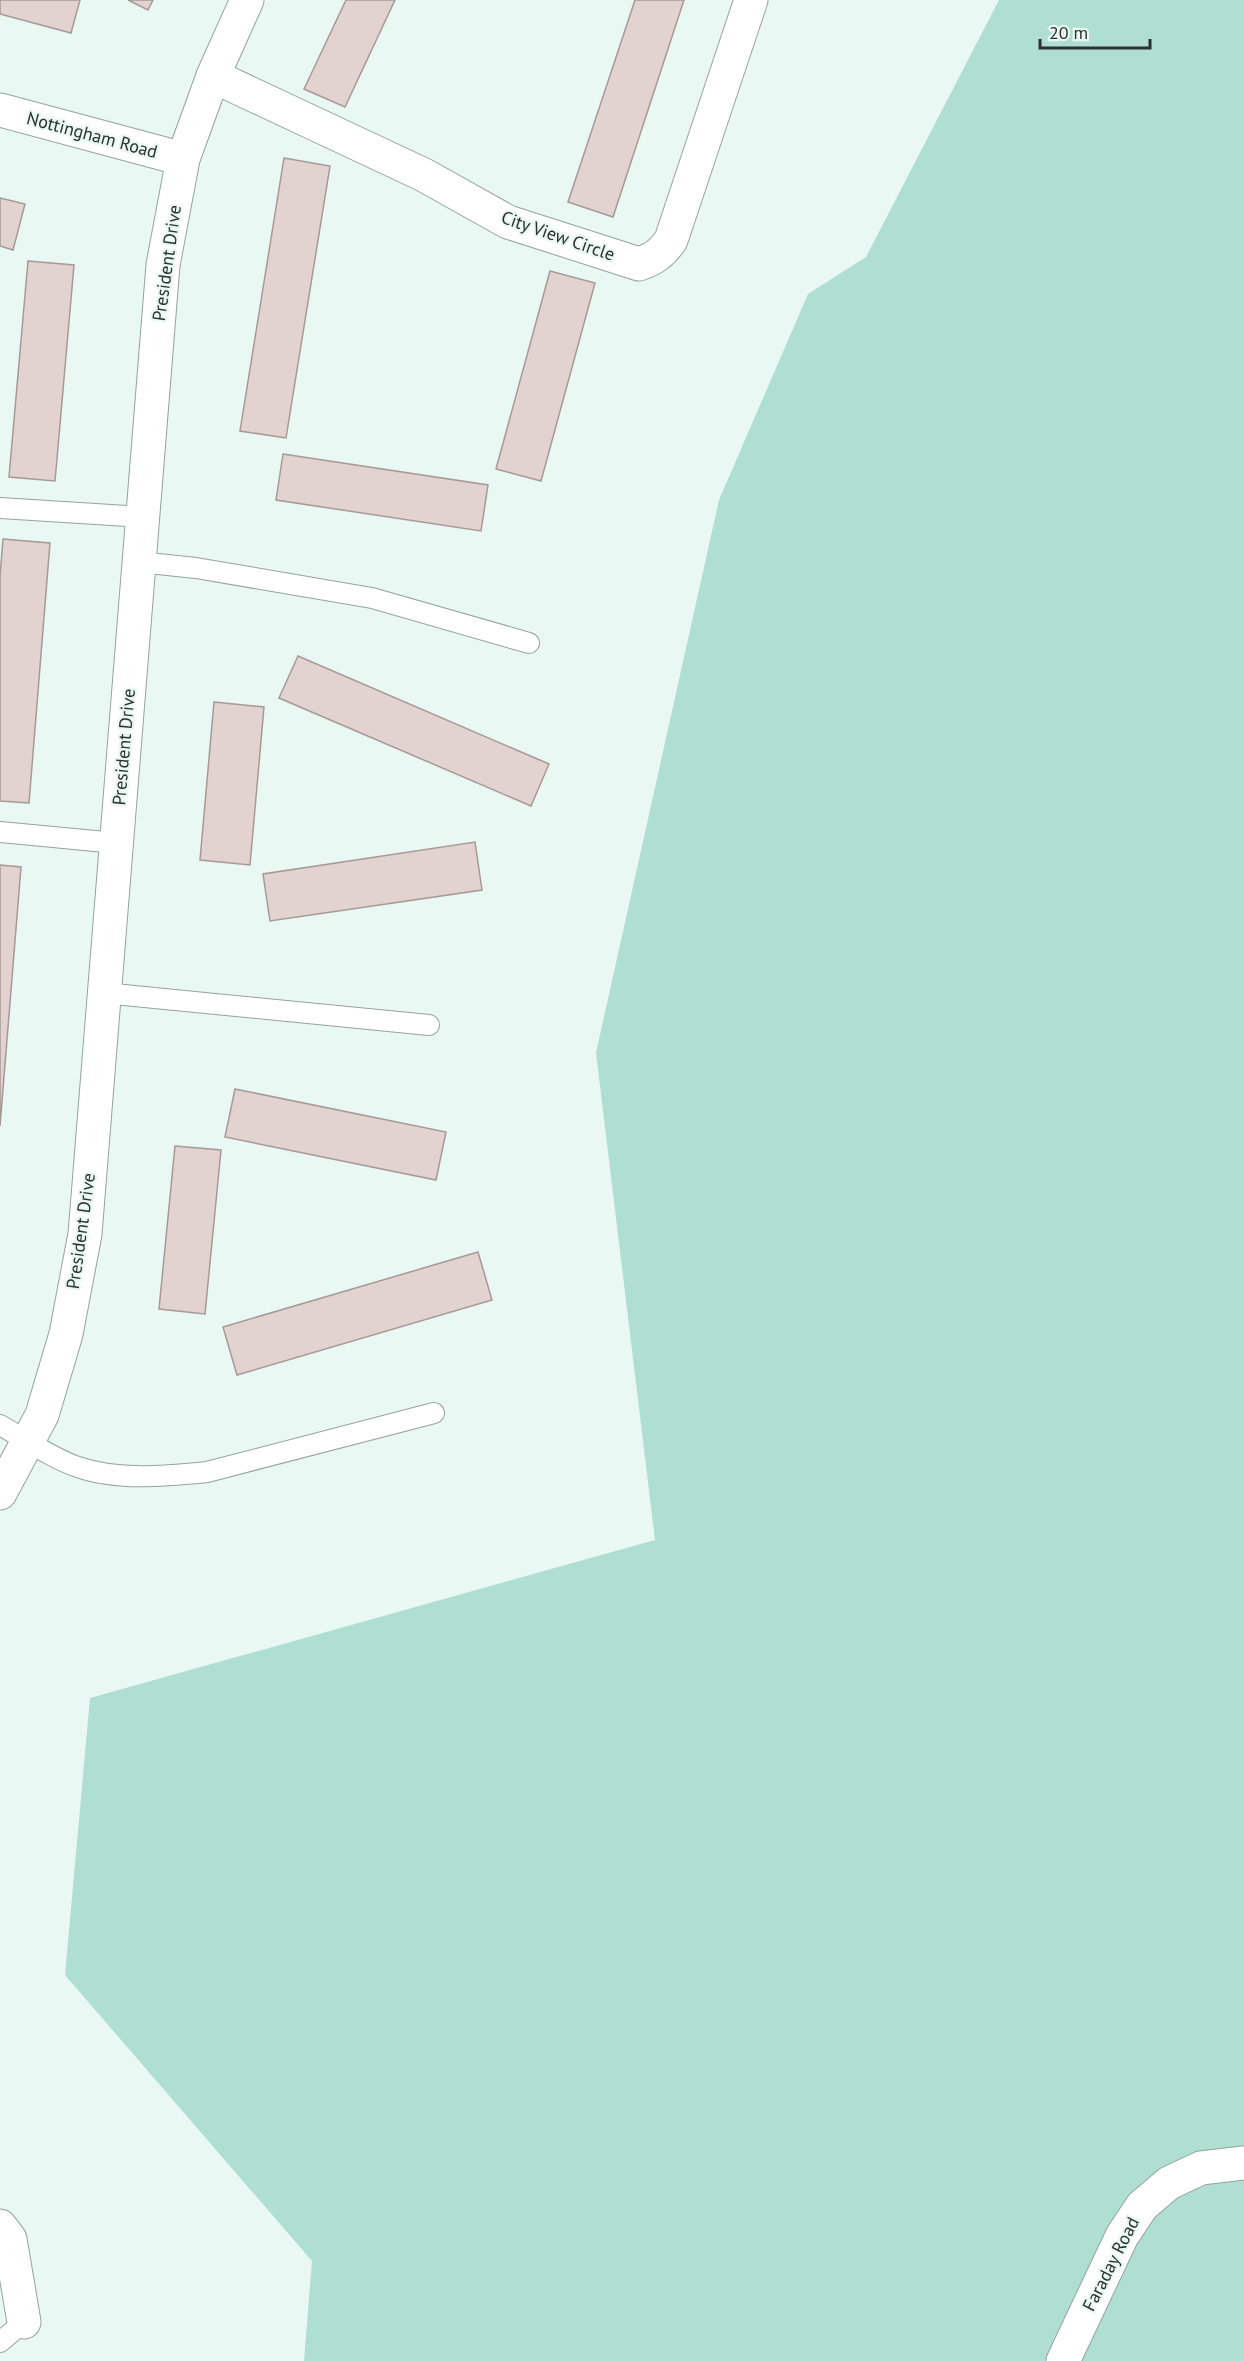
<svg xmlns="http://www.w3.org/2000/svg" width="1244" height="2361" viewBox="0 0 1244 2361" font-family="'PT Sans',sans-serif">
  <style>
    .green { fill: #aedfd0 }
    .building { fill: #e2d3d1; stroke: #a79997; stroke-width: 1.5 }
    .lines { fill: none; stroke-linecap: round; stroke-linejoin: round }
    .lane-casing { stroke: #95a39e; stroke-width: 22 }
    .street-casing { stroke: #95a39e; stroke-width: 35 }
    .lane { stroke: #fff; stroke-width: 20 }
    .street { stroke: #fff; stroke-width: 33 }
    .labels { text-anchor: middle; stroke-width: 4.5; stroke-linejoin: round; paint-order: stroke }
    .street-label { font-size: 18px; fill: #2c312f; stroke: #e9f8f3 }
  </style>
  <rect width="100%" height="100%" fill="#e9f8f3"/>
  <path class="green" d="M999,0H1244V2361H304L312,2261L65,1975L90,1698L655,1540L596,1053L719,500L808,294L866,257Z"/>
  <g class="building">
    <path d="M0,0H80L71,33L0,14Z"/>
    <path d="M128,0H153L148,10Z"/>
    <path d="M346,0H395L345,107L304,89Z"/>
    <path d="M635,0H684L613,217L568,202Z"/>
    <path d="M284,158L330,166L286,438L240,431Z"/>
    <path d="M0,198L25,204L13,250L0,246Z"/>
    <path d="M28,261L74,265L55,481L9,477Z"/>
    <path d="M550,271L595,283L541,481L496,469Z"/>
    <path d="M283,454L488,485L481,531L276,500Z"/>
    <path d="M3,539L50,543L29,803L0,801V576Z"/>
    <path d="M298,656L549,764L531,806L279,698Z"/>
    <path d="M214,702L264,707L250,865L200,860Z"/>
    <path d="M475,842L482,890L270,921L263,874Z"/>
    <path d="M0,865L21,867L0,1126Z"/>
    <path d="M235,1089L446,1132L436,1180L225,1137Z"/>
    <path d="M175,1146L221,1150L205,1314L159,1309Z"/>
    <path d="M478,1252L492,1300L237,1375L223,1327Z"/>
  </g>
  <g class="lines">
    <defs>
      <g id="lane">
        <path d="M0,508L143,517"/>
        <path d="M139,562L196,568L372,598L529,643"/>
        <path d="M0,832L116,843"/>
        <path d="M104,993L429,1025"/>
        <path d="M0,1425C23,1438 53,1459 78,1467C118,1481 166,1476 207,1472L434,1413"/>
        <path d="M0,2342L24,2322"/>
      </g>
      <g id="street">
        <path d="M213,76L424,175L508,222L639,264C654,259 662,253 671,240L751,0"/>
        <path d="M0,110L183,159"/>
        <path d="M0,1493L42,1415L66,1334L85,1234L163,265L183,159L213,76L247,0"/>
        <path d="M0,2226L10,2239L24,2322"/>
        <path d="M1063,2361L1122,2236L1142,2206L1169,2183L1201,2168L1244,2163"/>
      </g>
    </defs>
    <use href="#lane" class="lane-casing"/>
    <use href="#street" class="street-casing"/>
    <use href="#lane" class="lane"/>
    <use href="#street" class="street"/>
  </g>
  <g class="labels">
    <g class="street-label">
      <text transform="translate(92 135) rotate(15)" y="6">Nottingham Road</text>
      <text transform="translate(558 236) rotate(19)" y="6">City View Circle</text>
      <text transform="translate(167 263) rotate(-82)" y="6">President Drive</text>
      <text transform="translate(124 747) rotate(-85)" y="6">President Drive</text>
      <text transform="translate(81 1231) rotate(-82)" y="6">President Drive</text>
      <text transform="translate(1111 2264) rotate(-63)" y="6">Faraday Road</text>
    </g>
  </g>
  <path d="M1040 39v9h110v-9" fill="none" stroke="#2c312f" stroke-width="3"/>
  <text x="1049" y="39" font-size="18" fill="#2c312f" stroke="#e9f8f3" stroke-width="4.5" paint-order="stroke">20 m</text>
</svg>
